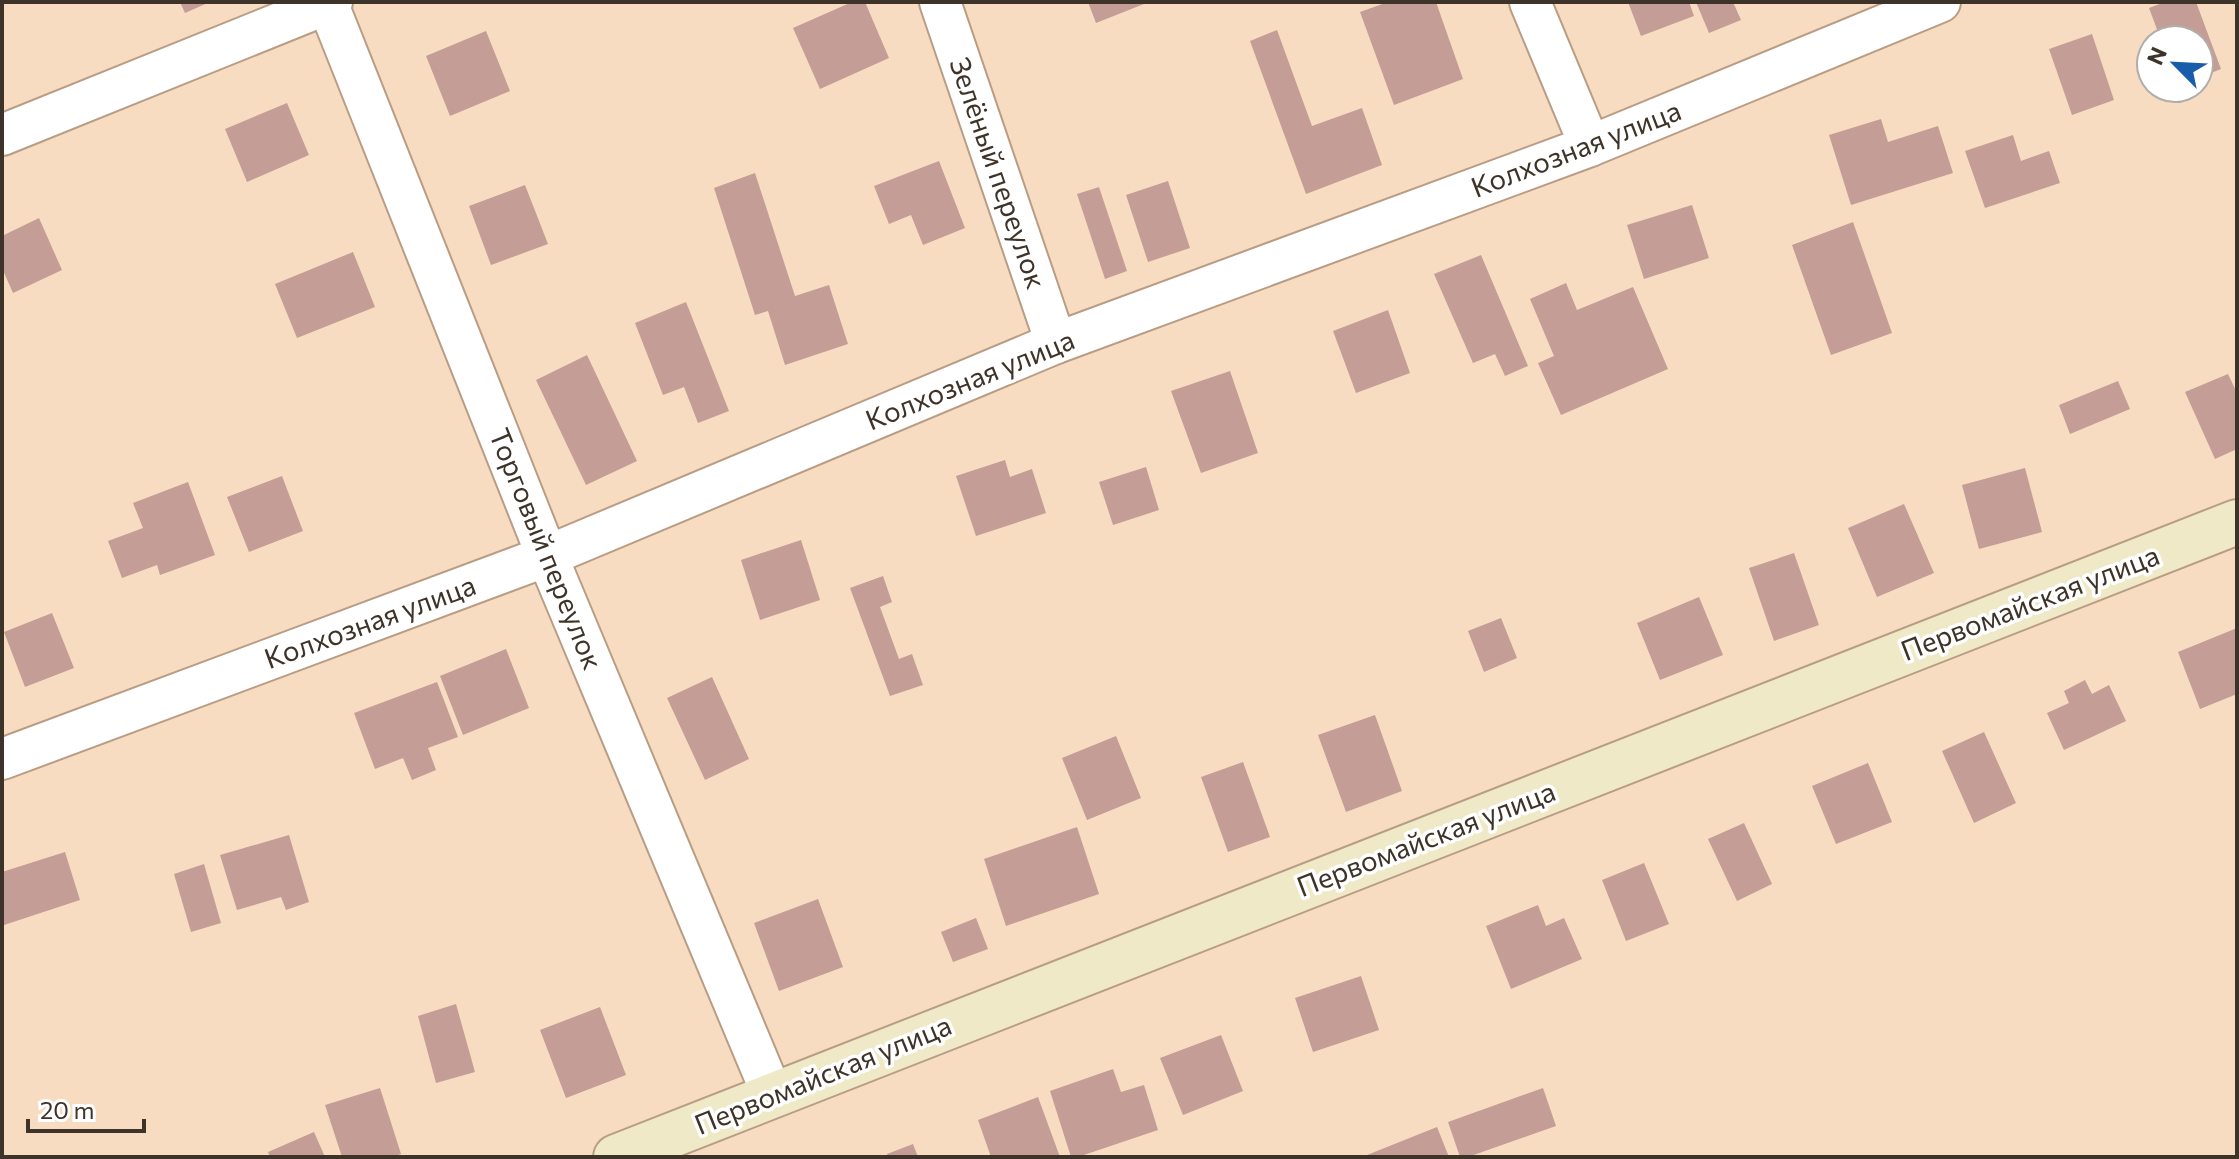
<svg xmlns="http://www.w3.org/2000/svg" width="2239" height="1159" viewBox="0 0 2239 1159" font-family="Commissioner,sans-serif">
  <style>
    .building { fill: #c39d96 }
    .lines { fill: none; stroke-linecap: round; stroke-linejoin: round }
    .street-casing { stroke: #b89d85; stroke-width: 44 }
    .secondary-casing { stroke: #b89d85; stroke-width: 48 }
    .street { stroke: #fff; stroke-width: 40 }
    .secondary { stroke: #efe9c8; stroke-width: 44 }
    .labels { text-anchor: middle; stroke-width: 7; stroke-linejoin: round; paint-order: stroke }
    .street-label { font-size: 28px; fill: #3e3329; stroke: #fff }
  </style>
  <rect width="100%" height="100%" fill="#f8dcc2"/>
  <g class="building">
    <path d="M180,2H210L185,13Z"/>
    <path d="M852,2H865L889,58L820,89L793,28Z"/>
    <path d="M1088,2H1149L1096,23Z"/>
    <path d="M1388,2H1436L1463,79L1394,105L1360,12Z"/>
    <path d="M1628,2H1689L1694,16L1641,36Z"/>
    <path d="M1696,2H1733L1741,20L1709,33Z"/>
    <path d="M2165,2H2196L2221,69L2199,78V40H2161L2149,8Z"/>
    <path d="M1277,30L1312,126L1362,108L1382,165L1306,194L1250,41Z"/>
    <path d="M486,31L510,91L450,116L426,56Z"/>
    <path d="M2092,34L2114,100L2072,115L2049,49Z"/>
    <path d="M287,103L309,155L247,182L225,129Z"/>
    <path d="M1881,119L1888,142L1938,126L1953,173L1851,205L1829,135Z"/>
    <path d="M2013,135L2021,161L2049,151L2060,183L1985,208L1965,151Z"/>
    <path d="M939,161L965,228L923,245L911,215L889,224L874,186Z"/>
    <path d="M755,173L795,296L829,285L848,344L785,365L768,311L755,315L714,188Z"/>
    <path d="M1168,181L1190,248L1148,262L1126,195Z"/>
    <path d="M525,185L548,244L491,265L469,206Z"/>
    <path d="M1099,187L1127,271L1105,279L1077,194Z"/>
    <path d="M1692,205L1709,258L1644,279L1627,225Z"/>
    <path d="M39,218L62,270L13,293L2,268V236Z"/>
    <path d="M1853,222L1892,333L1831,355L1792,245Z"/>
    <path d="M353,252L375,307L297,338L275,284Z"/>
    <path d="M1481,255L1528,366L1505,376L1495,354L1473,363L1434,274Z"/>
    <path d="M1566,283L1577,310L1633,287L1668,369L1561,415L1538,363L1554,356L1530,299Z"/>
    <path d="M686,302L729,411L698,423L684,387L663,395L635,323Z"/>
    <path d="M1388,310L1410,373L1356,393L1333,331Z"/>
    <path d="M587,355L637,461L586,485L536,380Z"/>
    <path d="M1230,371L1258,453L1201,473L1171,391Z"/>
    <path d="M2228,374L2237,393V449L2215,459L2185,392Z"/>
    <path d="M2118,381L2130,409L2070,434L2059,405Z"/>
    <path d="M1005,460L1010,477L1032,469L1046,513L976,536L956,476Z"/>
    <path d="M1146,467L1159,510L1113,525L1099,482Z"/>
    <path d="M2025,468L2042,532L1979,549L1962,485Z"/>
    <path d="M282,476L303,531L249,552L227,497Z"/>
    <path d="M188,482L215,555L160,575L157,565L122,578L108,541L143,528L133,503Z"/>
    <path d="M1904,504L1934,573L1877,597L1848,528Z"/>
    <path d="M801,540L820,600L760,620L741,560Z"/>
    <path d="M1794,553L1819,625L1774,641L1749,568Z"/>
    <path d="M883,576L892,602L880,607L899,659L912,654L923,685L890,696L850,588Z"/>
    <path d="M1699,597L1723,655L1660,680L1637,623Z"/>
    <path d="M52,613L74,668L25,687L4,632Z"/>
    <path d="M1501,618L1517,658L1484,672L1468,631Z"/>
    <path d="M2237,628V694L2200,709L2178,652Z"/>
    <path d="M506,649L529,708L463,735L440,676Z"/>
    <path d="M712,677L749,759L705,780L667,698Z"/>
    <path d="M2085,680L2092,694L2109,685L2126,721L2064,750L2047,713L2069,703L2064,691Z"/>
    <path d="M437,682L458,737L428,748L436,770L412,780L403,758L375,769L354,713Z"/>
    <path d="M1375,715L1402,791L1346,812L1318,735Z"/>
    <path d="M1984,732L2016,803L1974,823L1942,751Z"/>
    <path d="M1116,736L1141,798L1087,820L1062,758Z"/>
    <path d="M1243,762L1270,837L1228,852L1201,777Z"/>
    <path d="M1868,763L1892,822L1836,844L1812,786Z"/>
    <path d="M1744,823L1772,884L1737,901L1708,839Z"/>
    <path d="M1077,827L1099,894L1006,926L984,859Z"/>
    <path d="M289,835L309,902L286,910L281,897L237,910L220,855Z"/>
    <path d="M65,852L80,900L4,925L2,872Z"/>
    <path d="M1644,863L1669,924L1626,941L1602,880Z"/>
    <path d="M204,864L221,923L191,932L174,874Z"/>
    <path d="M818,899L843,967L779,991L754,923Z"/>
    <path d="M1538,905L1546,926L1564,918L1582,959L1511,989L1486,926Z"/>
    <path d="M976,918L988,949L953,962L941,932Z"/>
    <path d="M1361,976L1379,1030L1313,1052L1295,998Z"/>
    <path d="M456,1004L475,1072L436,1083L418,1016Z"/>
    <path d="M600,1007L626,1075L566,1098L540,1030Z"/>
    <path d="M1221,1035L1243,1091L1183,1115L1160,1058Z"/>
    <path d="M1113,1069L1121,1092L1144,1085L1158,1130L1078,1157H1071L1050,1091Z"/>
    <path d="M380,1088L401,1154L392,1157H342L325,1105Z"/>
    <path d="M1543,1088L1556,1126L1468,1157H1460L1448,1122Z"/>
    <path d="M1038,1097L1060,1157H991L978,1120Z"/>
    <path d="M1437,1127L1449,1157H1362Z"/>
    <path d="M314,1132L325,1157H270L268,1152Z"/>
    <path d="M913,1144L918,1157H888L887,1154Z"/>
  </g>
  <g class="lines">
    <defs>
      <g id="street">
        <path d="M327,2L547,556L772,1094"/>
        <path d="M940,2L1056,343"/>
        <path d="M1530,2L1590,146"/>
        <path d="M2,135L332,2"/>
        <path d="M2,759L547,556L1056,343L1590,146L1940,2"/>
      </g>
      <path id="secondary" d="M616,1157L2237,522"/>
    </defs>
    <use href="#street" class="street-casing"/>
    <use href="#secondary" class="secondary-casing"/>
    <use href="#street" class="street"/>
    <use href="#secondary" class="secondary"/>
  </g>
  <g class="labels">
    <g class="street-label">
      <text transform="translate(1576 149) rotate(-21)" y="10">Колхозная улица</text>
      <text transform="translate(998 173) rotate(71)" y="10">Зелёный переулок</text>
      <text transform="translate(970 380) rotate(-22)" y="10">Колхозная улица</text>
      <text transform="translate(546 549) rotate(68)" y="10">Торговый переулок</text>
      <text transform="translate(2030 603) rotate(-21)" y="10">Первомайская улица</text>
      <text transform="translate(370 622) rotate(-20)" y="10">Колхозная улица</text>
      <text transform="translate(1426 839) rotate(-21)" y="10">Первомайская улица</text>
      <text transform="translate(823 1075) rotate(-22)" y="10">Первомайская улица</text>
    </g>
  </g>
  <rect width="2239" height="1159" fill="none" stroke="#3e3329" stroke-width="8"/>
  <g transform="translate(2175 64) rotate(294)"><circle r="38" fill="#ffffff" stroke="#b2ada9" stroke-width="2"/>
  <path d="M0-6L14 30L0 20L-14 30Z" fill="#1a5cac"/>
  <text y="-12" font-size="22" font-weight="bold" text-anchor="middle" fill="#3e3329">N</text>
  </g>
  <path d="M28 1119v12h116v-12" fill="none" stroke="#3e3329" stroke-width="4"/>
  <text x="40" y="1119" font-size="24" fill="#3e3329" stroke="#ffffff" stroke-width="6" paint-order="stroke">20 m</text>
</svg>
